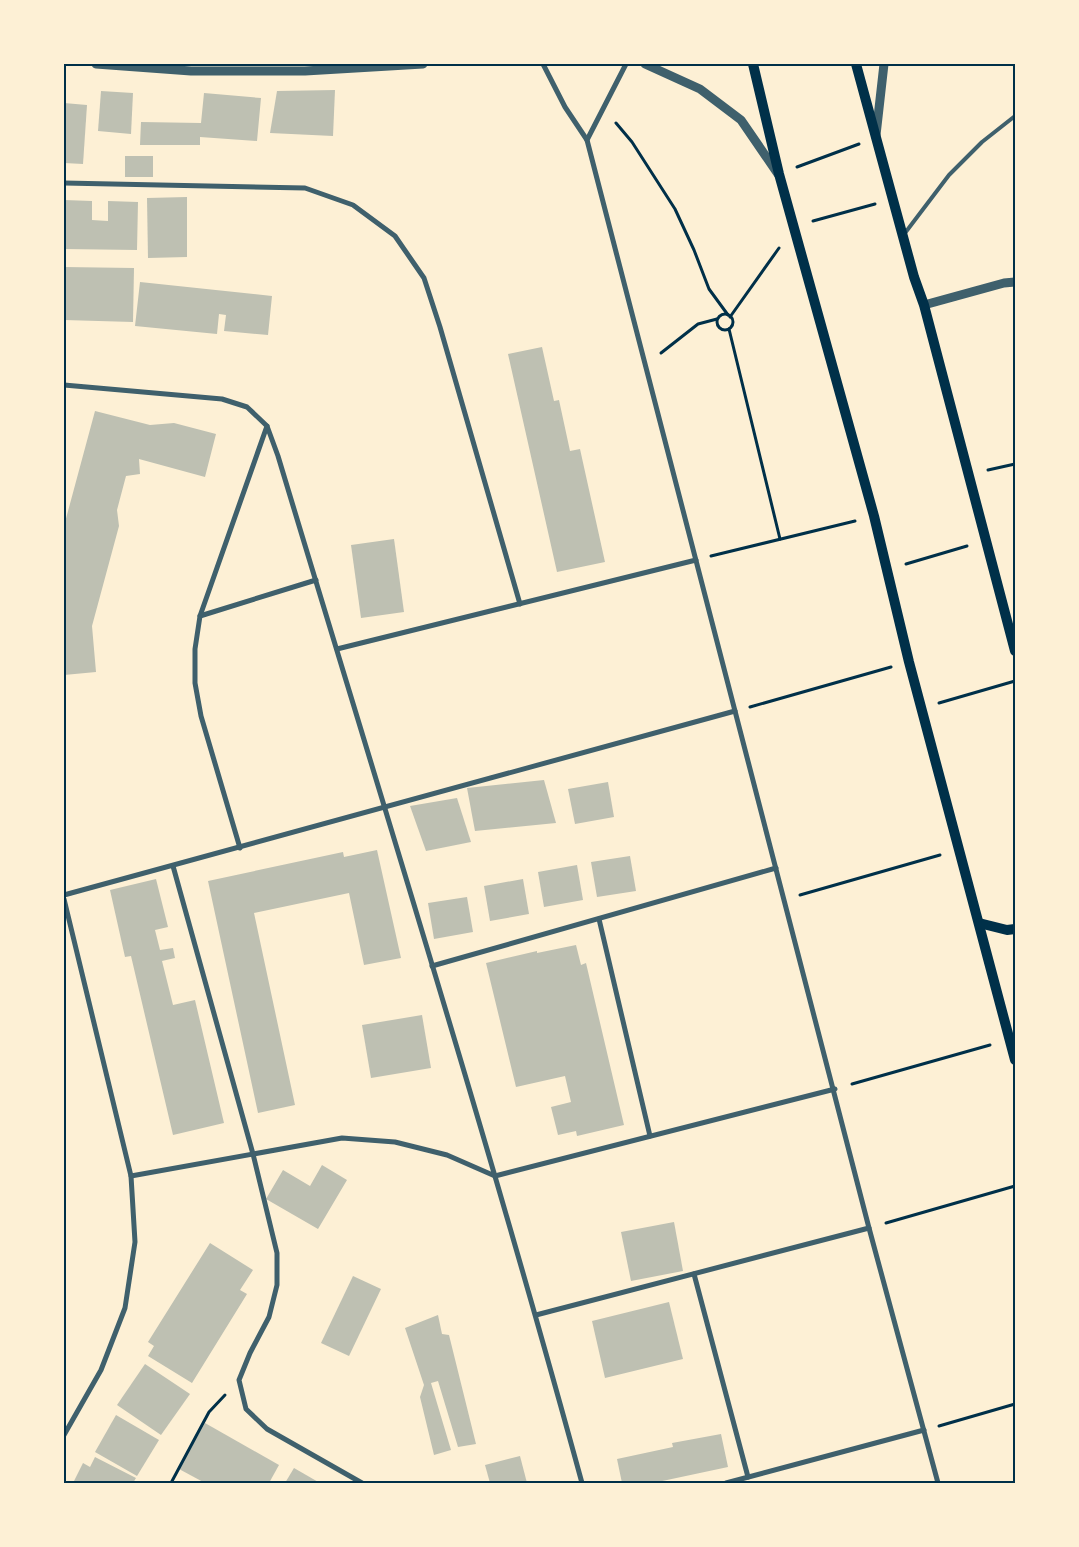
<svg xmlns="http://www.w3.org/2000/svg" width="1079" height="1547" viewBox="0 0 1079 1547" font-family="Figtree,sans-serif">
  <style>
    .building { fill: #bec0b2 }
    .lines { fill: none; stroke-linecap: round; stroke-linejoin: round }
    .path { stroke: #003049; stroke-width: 3 }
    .service { stroke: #3f606c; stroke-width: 4 }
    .minor { stroke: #3f606c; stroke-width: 5 }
    .tertiary { stroke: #3f606c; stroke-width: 9 }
    .secondary { stroke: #003049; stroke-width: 10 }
    .neatline { fill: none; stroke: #003049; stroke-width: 2 }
  </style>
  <rect width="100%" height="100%" fill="#fdf0d5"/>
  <g class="building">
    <path d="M335,90L333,136L270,133L277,91Z"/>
    <path d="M101,91L133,93L131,134L98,131Z"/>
    <path d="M204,93L261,98L257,141L200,137V145H140L141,122L201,123Z"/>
    <path d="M64,103L87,105L83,164L64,163Z"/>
    <rect x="125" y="156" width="28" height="21"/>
    <path d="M187,197V257L148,258L147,198Z"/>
    <path d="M64,200L92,201V220L108,221V201L138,202L137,250L64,249Z"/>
    <path d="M64,267L134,268L133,322L64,320Z"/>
    <path d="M140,282L272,296L268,335L224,331L226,315L219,314L217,334L135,326Z"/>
    <path d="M542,347L554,401L559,400L570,451L580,449L605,562L557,572L508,354Z"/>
    <path d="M95,411L150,425L174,423L216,434L205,477L139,459L140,474L126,476L117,510L119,526L92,626L96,672L64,675V526Z"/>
    <path d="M394,539L404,612L361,618L351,545Z"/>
    <path d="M544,780L556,823L475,831L467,788Z"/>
    <path d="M608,782L614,817L575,824L568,789Z"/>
    <path d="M457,798L471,842L426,851L410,806Z"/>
    <path d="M377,850L401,958L364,965L349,893L254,913L295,1105L258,1113L208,881L343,852L344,857Z"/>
    <path d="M630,856L636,891L597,897L591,862Z"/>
    <path d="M577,865L583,900L544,907L538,872Z"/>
    <path d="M156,879L168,927L155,930L160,950L173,948L175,958L162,961L173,1005L195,1000L224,1123L173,1135L131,956L125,957L110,890Z"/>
    <path d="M523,879L529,914L490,921L484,886Z"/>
    <path d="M467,897L473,932L434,939L428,903Z"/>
    <path d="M576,945L581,965L586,963L624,1125L577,1136L576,1131L558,1135L551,1107L571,1102L565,1076L516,1087L486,963L537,951V953Z"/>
    <path d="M422,1015L431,1068L371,1078L362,1025Z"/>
    <path d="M322,1165L347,1180L318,1229L266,1199L283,1170L310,1186Z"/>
    <path d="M674,1222L683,1271L631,1281L621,1232Z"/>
    <path d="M210,1243L253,1270L240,1290L247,1294L192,1383L148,1356L154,1346L148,1342Z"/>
    <path d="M353,1276L381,1289L349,1356L321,1343Z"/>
    <path d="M669,1302L683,1359L605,1378L592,1321Z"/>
    <path d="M438,1315L442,1334L449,1335L476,1444L458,1447L438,1381L431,1383L451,1450L434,1455L420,1397L424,1385L405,1328Z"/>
    <path d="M145,1364L190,1394L161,1435L117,1405Z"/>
    <path d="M116,1415L159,1440L137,1476L95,1452Z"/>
    <path d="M205,1423L279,1465L269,1483H205L179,1469Z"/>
    <path d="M721,1434L728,1467L653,1483H622L617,1459L673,1447L672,1443Z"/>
    <path d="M520,1456L527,1483H490L485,1465Z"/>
    <path d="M95,1457L136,1478L133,1483H73L83,1463L90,1467Z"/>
    <path d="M294,1468L320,1483H285Z"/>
  </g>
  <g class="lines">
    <g class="path">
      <path d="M616,123L632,142L675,209L694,250L709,289L728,315"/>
      <path d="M797,167L859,144"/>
      <path d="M813,221L875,204"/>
      <circle cx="725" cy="322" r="8"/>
      <path d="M730,317L779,248"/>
      <path d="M729,329L780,539"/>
      <path d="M661,353L698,324L717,319"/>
      <path d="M988,470L1015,464"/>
      <path d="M711,556L855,521"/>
      <path d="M906,564L967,546"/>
      <path d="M939,703L1015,681"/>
      <path d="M750,707L891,667"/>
      <path d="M800,895L940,855"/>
      <path d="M852,1084L990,1045"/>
      <path d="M886,1223L1015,1186"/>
      <path d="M939,1426L1015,1404"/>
      <path d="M171,1483L209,1412L225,1395"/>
    </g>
    <path class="service" d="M905,233L949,175L982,142L1015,116"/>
    <g class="minor">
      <path d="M543,64L565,107L587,140L869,1228L938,1483"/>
      <path d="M587,140L626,64"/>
      <path d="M64,183L305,188L353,205L395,236L424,278L440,327L520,604"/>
      <path d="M64,385L222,399L247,407L267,426L278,456C381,798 488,1139 582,1483"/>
      <path d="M200,616L316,580"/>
      <path d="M337,649L696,560"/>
      <path d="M240,848L201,716L195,683V649L200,616L267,426"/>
      <path d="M173,866L253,1154L277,1253V1285L269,1317L250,1353L239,1380L246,1409L267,1429L362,1483"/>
      <path d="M64,895L735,711"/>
      <path d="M64,899L131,1176L135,1242L125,1308L101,1370L64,1435"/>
      <path d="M599,919L650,1136"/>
      <path d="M432,966L776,868"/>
      <path d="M131,1176L342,1138L395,1142L447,1155L495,1176L835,1089"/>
      <path d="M694,1274L748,1477"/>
      <path d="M536,1315L869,1228"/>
      <path d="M726,1483L924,1430"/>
    </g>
    <g class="tertiary">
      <path d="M96,64L191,71H305L423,64"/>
      <path d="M645,64L700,89L741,120L778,174"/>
      <path d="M876,135L884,64"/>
      <path d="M924,305L1004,283L1015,282"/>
    </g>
    <g class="secondary">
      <path d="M753,64L779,174L874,516L909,662L1015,1060"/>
      <path d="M856,64L914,277L924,305L1015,651"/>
      <path d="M979,923L1007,930L1015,929"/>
    </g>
  </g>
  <rect width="1079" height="1547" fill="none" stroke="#fdf0d5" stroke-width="130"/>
  <rect x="65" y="65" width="949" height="1417" class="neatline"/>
</svg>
